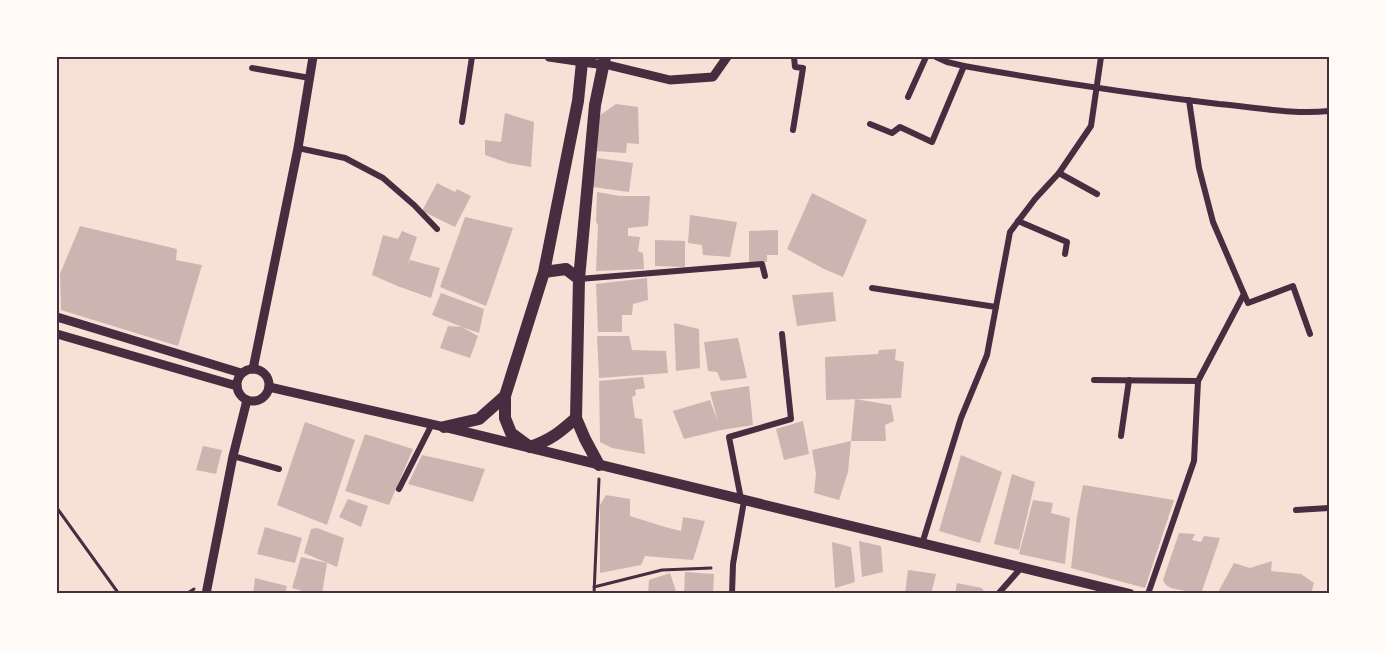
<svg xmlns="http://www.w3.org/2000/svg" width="1386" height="651" viewBox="0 0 1386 651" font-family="'Asap Condensed',sans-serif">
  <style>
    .building { fill: #ccb4b1 }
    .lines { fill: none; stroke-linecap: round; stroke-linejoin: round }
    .path { stroke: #4a2c40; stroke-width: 3 }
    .minor { stroke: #4a2c40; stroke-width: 6 }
    .tertiary { stroke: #4a2c40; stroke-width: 9 }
    .secondary { stroke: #4a2c40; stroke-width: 10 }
    .primary { stroke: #4a2c40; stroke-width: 12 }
    .neatline { fill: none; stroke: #4a2c40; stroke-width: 2 }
  </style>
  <rect width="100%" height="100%" fill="#f7e1d7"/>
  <g class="building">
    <path d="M616,104L638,107L639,144L627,143L626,153L594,151L596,118Z"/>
    <path d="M505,113L534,122L531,167L508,163L485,155V140L501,142Z"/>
    <path d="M597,158L633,163L629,192L593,187Z"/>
    <path d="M437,183L455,192L457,189L471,196L455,227L422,211Z"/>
    <path d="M597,192L620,196H650L648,226L628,228V236L640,237L638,251L643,253L644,269L596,271L598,226L596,221Z"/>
    <path d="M812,193L867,220L843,277L824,269L787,249Z"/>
    <path d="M690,215L737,222L730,257L703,255L702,245L688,243Z"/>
    <path d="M465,217L513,228L486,306L440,287Z"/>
    <path d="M80,226L177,249L176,260L202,265L178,346L61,310L60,274Z"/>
    <path d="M778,230V255H767V262H749V231Z"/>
    <path d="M402,231L417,237L407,267L410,260L440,268L431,298L400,287L372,275L383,235L398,239Z"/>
    <path d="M655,240L685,241V267L655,266Z"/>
    <path d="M647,278L648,300L633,304L632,315H622V332H598L596,284Z"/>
    <path d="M833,292L836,321L797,326L792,295Z"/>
    <path d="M441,293L484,309L479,333L462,327L478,336L470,358L440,348L448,326L462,327L432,315Z"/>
    <path d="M674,323L699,329L700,368L676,371Z"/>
    <path d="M597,336H629L632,350L666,351L668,373L599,378Z"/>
    <path d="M738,338L747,378L721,381L717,372L708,371L704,342Z"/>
    <path d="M896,349L895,360L904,362L901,398L826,400L825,357L878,354L879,350Z"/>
    <path d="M643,377L645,388L635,390L636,395L632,397L635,418L642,419L645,454L612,448L600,442L599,381Z"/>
    <path d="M749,386L753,425L721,430L684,439L673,411L710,400L718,422L710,392Z"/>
    <path d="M855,399L891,405L894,421L885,425L886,441H851Z"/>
    <path d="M803,421L809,454L784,460L776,429Z"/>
    <path d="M305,422L355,440L327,525L277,505Z"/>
    <path d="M365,434L413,449L389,505L345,491Z"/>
    <path d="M851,441L848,472L839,500L814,493L816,474L812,450Z"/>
    <path d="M203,446L222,450L216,474L196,470Z"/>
    <path d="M422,455L485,469L473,502L408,484Z"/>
    <path d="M961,455L1002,472L980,543L939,531Z"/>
    <path d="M1012,474L1035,482L1019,550L994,544Z"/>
    <path d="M1083,485L1174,500L1145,588L1071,568L1077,516Z"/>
    <path d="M606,495L630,499V516L665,527L681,531L683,517L705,521L693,560L645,556L641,565L600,573V505Z"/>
    <path d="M348,499L368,506L361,527L339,517Z"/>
    <path d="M1033,500L1053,503L1051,513L1070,518L1065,564L1019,554Z"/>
    <path d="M265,527L302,538L295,563L257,554Z"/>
    <path d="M317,528L344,538L337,567L304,553L311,529Z"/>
    <path d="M1179,533L1195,534L1192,540L1201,542L1204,536L1220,538L1201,594L1171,588L1166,585L1163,580Z"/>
    <path d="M859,541L881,546L883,572L862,577Z"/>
    <path d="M832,542L851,547L855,582L835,588Z"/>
    <path d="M301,557L327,563L322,594H313L292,588Z"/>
    <path d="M1272,561L1271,571L1301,574L1314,583L1311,594H1217L1234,563L1250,568Z"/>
    <path d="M908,570L936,574L931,594H905Z"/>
    <path d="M685,572L714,574L713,594H684Z"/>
    <path d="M670,573L677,594H648L649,580Z"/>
    <path d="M255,578L287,586L285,594H253Z"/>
    <path d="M957,583L982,588L985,594H955Z"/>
  </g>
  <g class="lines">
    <g class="path">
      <path d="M57,508L119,594"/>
      <path d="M594,587L662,570L711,568"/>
      <path d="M186,594L194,589"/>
      <path d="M594,594L599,479"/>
    </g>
    <g class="minor">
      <path d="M936,57L947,62L964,66C1048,81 1134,94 1219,104C1255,107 1293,115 1329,111"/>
      <path d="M252,68L310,78"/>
      <path d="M908,97L926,57"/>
      <path d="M462,122L472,57"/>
      <path d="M870,124L892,133L900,127L932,142L964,66"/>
      <path d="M793,130L803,68L795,67L794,57"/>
      <path d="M298,148L345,158L383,178L414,205L437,229"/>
      <path d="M1059,173L1097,194"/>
      <path d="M1018,221L1067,242L1065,254"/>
      <path d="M579,279L762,264L765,276"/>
      <path d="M872,288L996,307"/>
      <path d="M1244,294L1248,303L1293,286L1310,334"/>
      <path d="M1094,380L1198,381"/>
      <path d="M1121,436L1129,380"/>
      <path d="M233,456L279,469"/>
      <path d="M399,489L432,424"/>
      <path d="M741,499L729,437L791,419L782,334"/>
      <path d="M1296,510L1329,508"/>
      <path d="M922,544L961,418L987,355L1010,232L1035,199L1059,173L1091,126L1101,57"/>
      <path d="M732,594L733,564L744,501"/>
      <path d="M998,594L1021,568"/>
      <path d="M1148,594L1194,461L1198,381L1244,294L1213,222L1199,168L1189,100"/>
    </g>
    <g class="tertiary">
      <path d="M549,57L604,65"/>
      <path d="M604,64L670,80L713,77L727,57"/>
      <path d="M57,317L241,373"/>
      <path d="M57,334L237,386"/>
      <path d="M253,369L298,148L313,57"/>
      <circle cx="253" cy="385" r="16"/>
      <path d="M269,387L444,427"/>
      <path d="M206,594L233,456L247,400"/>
    </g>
    <path class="secondary" d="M445,427L1130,594"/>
    <g class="primary">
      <path d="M544,272L566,269L579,279L576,418C560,432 551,440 530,447L511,433L505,418V396L544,272L578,101L582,62L581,57"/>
      <path d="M579,279L595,105L605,57"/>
      <path d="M576,418L585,439L599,465"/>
      <path d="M444,427L479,419L505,396"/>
    </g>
  </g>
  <rect width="1386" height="651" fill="none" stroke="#fffaf5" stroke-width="117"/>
  <rect x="58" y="58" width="1270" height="534" class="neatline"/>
</svg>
